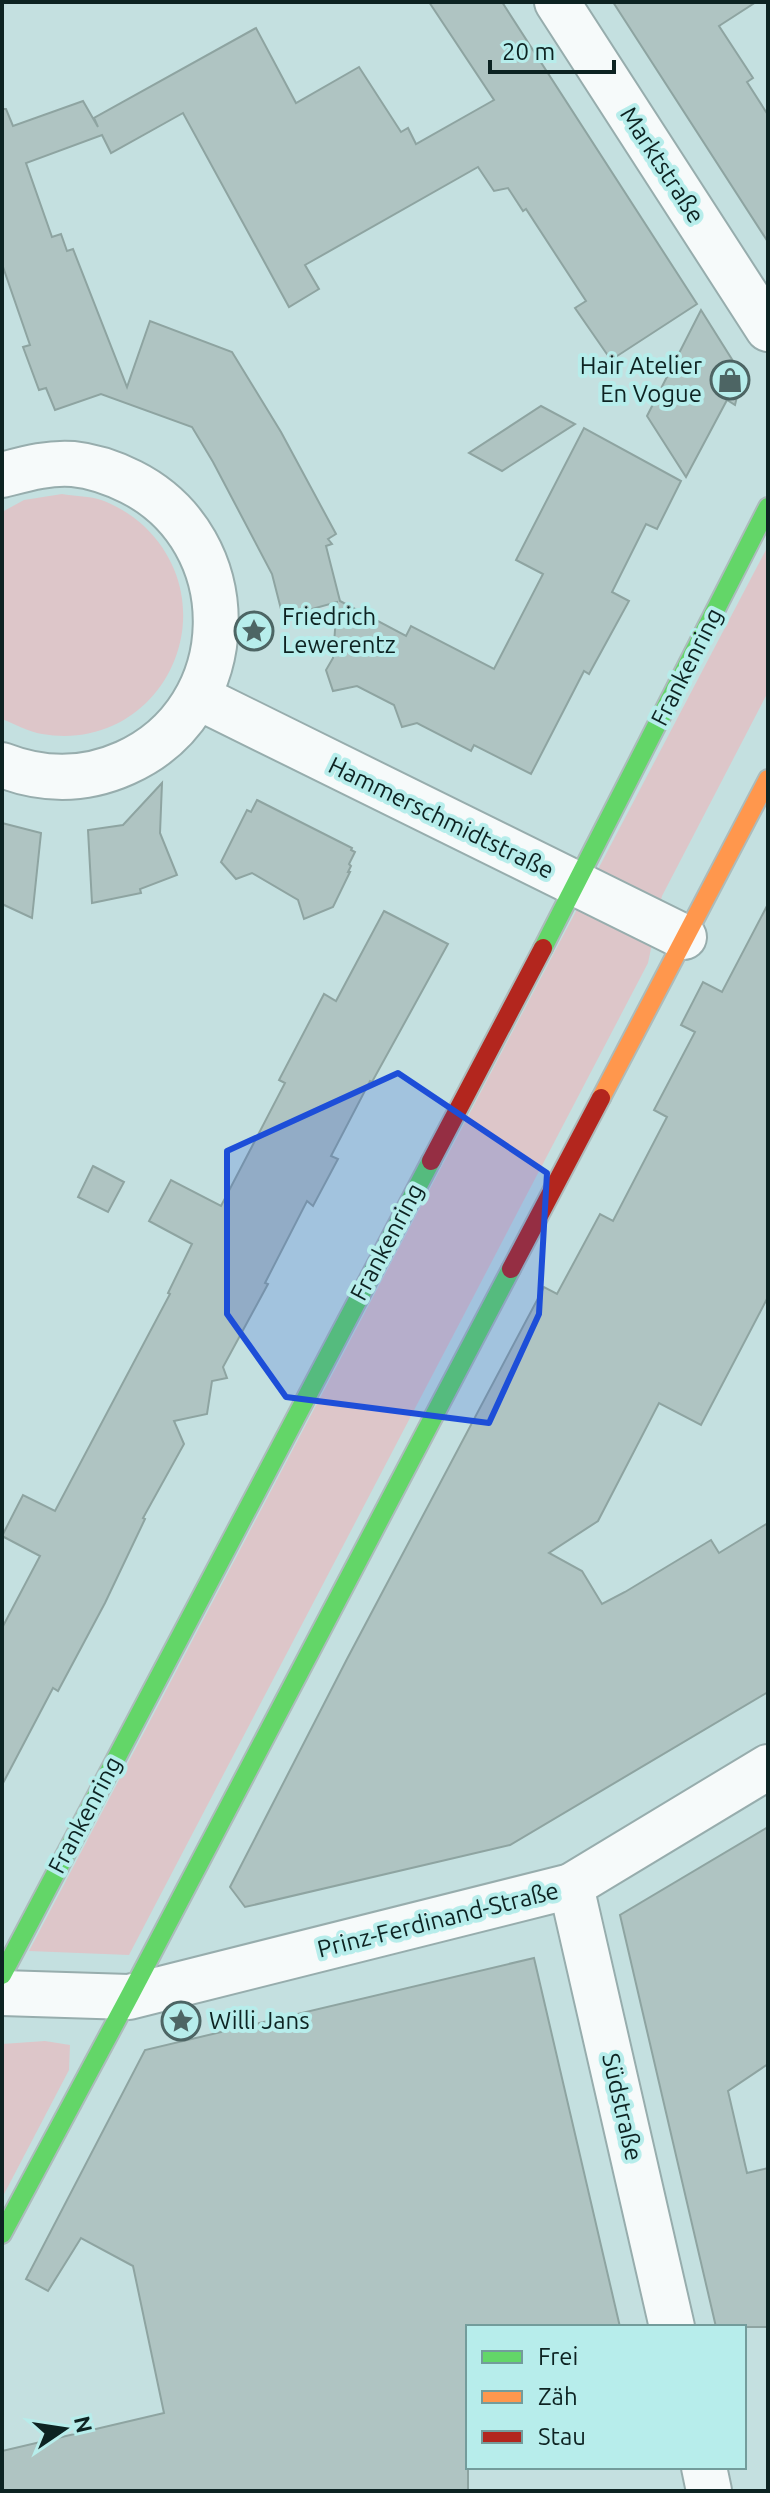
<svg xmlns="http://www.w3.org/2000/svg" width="770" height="2493" viewBox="0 0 770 2493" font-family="Ubuntu,sans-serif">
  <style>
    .green { fill: #ddc6c9 }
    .building { fill: #afc4c2; stroke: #8ea4a1; stroke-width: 2 }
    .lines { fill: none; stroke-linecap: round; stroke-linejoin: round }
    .street-casing { stroke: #97adad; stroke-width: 48 }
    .fast-casing { stroke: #acbbbb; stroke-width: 22 }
    .slow-casing { stroke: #acbbbb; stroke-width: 22 }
    .jam-casing { stroke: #acbbbb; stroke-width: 22 }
    .street { stroke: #f6fafa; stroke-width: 44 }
    .fast { stroke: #63d668; stroke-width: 18 }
    .slow { stroke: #ff974d; stroke-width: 18 }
    .jam { stroke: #b3261e; stroke-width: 18 }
    .marked { fill: #1d4ed8; fill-opacity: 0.2; stroke: #1d4ed8; stroke-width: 6; stroke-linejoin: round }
    .labels { text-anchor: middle; stroke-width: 8; stroke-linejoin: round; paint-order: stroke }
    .street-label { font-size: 24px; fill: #0d2322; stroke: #b7edeb }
    .poi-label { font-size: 24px; fill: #0d2322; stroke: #b7edeb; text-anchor: start }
  </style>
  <rect width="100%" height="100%" fill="#c4e0e0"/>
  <g class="green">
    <path d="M62,494C74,496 87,496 98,499C115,504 132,515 145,527C231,611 161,754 42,734C29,732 15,724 2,719V512L24,500Z"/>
    <path d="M768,546V692L662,896L648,963L129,1955L29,1951Z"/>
    <path d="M45,2041L70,2045L69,2070L2,2198V2044Z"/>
  </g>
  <g class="building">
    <path d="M429,2H502L697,304L611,360L575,308L586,301L526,209L523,211L508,188L494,191L478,167L305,265L319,289L289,307L183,113L111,153L102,135L26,163L52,237L61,234L67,251L73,249L127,387L150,321L232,352L281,432L336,534L328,539L332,544L326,546L340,601L406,636L411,626L494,669L543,574L516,560L584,428L681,481L657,529L646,524L612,592L629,601L589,674L584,671L531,774L474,745L471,751L417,723L402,727L394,705L357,686L333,691L326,670L333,658L337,602L283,617L272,574L213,462L192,427L101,394L55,410L46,388L39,390L23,347L30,345L2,264V109H6L13,126L83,101L98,127L94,118L256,28L296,103L359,67L401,132L408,128L416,144L494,100Z"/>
    <path d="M613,2H756L719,26L753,78L747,82L768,115V242Z"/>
    <path d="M701,310L738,369L741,380L735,405L727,400L686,477L647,416Z"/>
    <path d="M541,406L575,424L502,471L469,453Z"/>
    <path d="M162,783L160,833L177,875L140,889L141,893L92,903L88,830L123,825Z"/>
    <path d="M257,800L352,848L351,850L355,852L349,864L351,866L348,872H350L333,907L304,919L298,900L252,873L236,879L221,862L247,810L251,812Z"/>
    <path d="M2,823L41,833L32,918L2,904Z"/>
    <path d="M768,904V1297L701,1425L659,1403L598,1521L549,1553L582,1571L602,1604L625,1592L711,1540L719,1553L768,1523V1692L510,1845L245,1907L230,1887L347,1659L544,1287L557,1294L600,1214L613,1221L667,1117L654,1110L695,1032L681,1025L703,982L722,992Z"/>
    <path d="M384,911L448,944L372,1082L370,1081L331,1156L338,1159L313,1206L307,1201L265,1283L268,1284L223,1367L227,1378L212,1381L207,1414L174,1421L184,1444L143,1518L145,1519L105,1603L58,1691L53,1688L2,1785V1628L40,1556L2,1536L23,1495L55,1511L170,1294L168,1293L192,1244L149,1221L171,1180L221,1206L285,1083L279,1080L324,994L336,1001Z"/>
    <path d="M93,1166L124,1182L108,1212L78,1197Z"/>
    <path d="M768,1827V2064L728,2091L747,2173L768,2168V2327H716L620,1915Z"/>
    <path d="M534,1958L620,2327H468V2491H2V2451L164,2413L133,2266L81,2238L48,2291L26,2279L145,2050Z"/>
  </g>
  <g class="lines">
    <defs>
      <g id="street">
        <path d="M557,2L768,329"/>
        <path d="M2,475C25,469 49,462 73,464C93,466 113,473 131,482C246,540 244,710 125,763C85,781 43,781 2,765"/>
        <path d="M198,697L684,937"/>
        <path d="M571,1886L672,2327"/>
        <path d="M2,1993L129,1997L571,1886L768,1767"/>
        <path d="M704,2467L709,2491"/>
      </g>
      <g id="fast">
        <path d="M543,948L768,507"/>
        <path d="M2,1975L431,1161"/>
        <path d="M2,2234L129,1997L511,1269"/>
      </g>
      <path id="slow" d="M601,1098L768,779"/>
      <g id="jam">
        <path d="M431,1161L543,948"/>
        <path d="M511,1269L601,1098"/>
      </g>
    </defs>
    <use href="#street" class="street-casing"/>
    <use href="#fast" class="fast-casing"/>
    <use href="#slow" class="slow-casing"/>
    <use href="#jam" class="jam-casing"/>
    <use href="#street" class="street"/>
    <use href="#fast" class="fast"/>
    <use href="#slow" class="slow"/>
    <use href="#jam" class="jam"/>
  </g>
  <path class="marked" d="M398,1073L547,1173L539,1314L489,1423L286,1397L227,1314V1151Z"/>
  <defs>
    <symbol id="shop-ring" viewBox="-11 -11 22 22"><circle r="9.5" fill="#b7edeb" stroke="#4d6564" stroke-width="1.5"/><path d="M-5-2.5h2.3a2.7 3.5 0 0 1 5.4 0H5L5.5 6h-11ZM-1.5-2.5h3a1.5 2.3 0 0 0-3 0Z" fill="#4d6564"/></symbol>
    <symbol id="sight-ring" viewBox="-11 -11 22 22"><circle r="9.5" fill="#b7edeb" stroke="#4d6564" stroke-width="1.5"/><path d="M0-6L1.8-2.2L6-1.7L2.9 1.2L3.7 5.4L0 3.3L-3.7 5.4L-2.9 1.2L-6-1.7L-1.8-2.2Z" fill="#4d6564"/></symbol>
  </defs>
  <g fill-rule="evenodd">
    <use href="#shop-ring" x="708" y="358" width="44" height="44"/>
    <use href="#sight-ring" x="232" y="609" width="44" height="44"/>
    <use href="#sight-ring" x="159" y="1999" width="44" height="44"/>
  </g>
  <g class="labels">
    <g class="street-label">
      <text transform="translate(662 165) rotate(57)" y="8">Marktstraße</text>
      <text transform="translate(687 667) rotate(-63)" y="8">Frankenring</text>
      <text transform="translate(441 818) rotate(26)" y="8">Hammerschmidtstraße</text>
      <text transform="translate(387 1242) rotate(-62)" y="8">Frankenring</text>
      <text transform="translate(85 1815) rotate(-62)" y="8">Frankenring</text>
      <text transform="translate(438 1920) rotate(-14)" y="8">Prinz-Ferdinand-Straße</text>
      <text transform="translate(622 2107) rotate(77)" y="8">Südstraße</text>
    </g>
    <g class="poi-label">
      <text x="702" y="374" text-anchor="end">Hair Atelier<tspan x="702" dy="28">En Vogue</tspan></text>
      <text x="282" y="625">Friedrich<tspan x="282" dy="28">Lewerentz</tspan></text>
      <text x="209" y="2029">Willi Jans</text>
    </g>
  </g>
  <rect width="770" height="2493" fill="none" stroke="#0d2322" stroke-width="8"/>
  <rect x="466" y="2325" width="280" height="144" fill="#b7edeb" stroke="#739c9b" stroke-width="2"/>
  <rect x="482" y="2351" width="40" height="12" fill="#63d668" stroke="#739c9b" stroke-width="2"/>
  <text x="538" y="2365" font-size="24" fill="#0d2322">Frei</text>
  <rect x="482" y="2391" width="40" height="12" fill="#ff974d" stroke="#739c9b" stroke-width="2"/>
  <text x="538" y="2405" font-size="24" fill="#0d2322">Zäh</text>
  <rect x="482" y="2431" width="40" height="12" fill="#b3261e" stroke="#739c9b" stroke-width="2"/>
  <text x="538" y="2445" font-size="24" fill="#0d2322">Stau</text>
  <g transform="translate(64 2429) rotate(77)" stroke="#b7edeb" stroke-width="6" paint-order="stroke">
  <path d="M0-6L14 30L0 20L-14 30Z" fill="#0d2322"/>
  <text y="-12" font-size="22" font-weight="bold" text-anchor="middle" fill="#0d2322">N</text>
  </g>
  <path d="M490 60v12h124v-12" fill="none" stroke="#0d2322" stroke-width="4"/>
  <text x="502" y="60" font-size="24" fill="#0d2322" stroke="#b7edeb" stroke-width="6" paint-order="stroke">20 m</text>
</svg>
